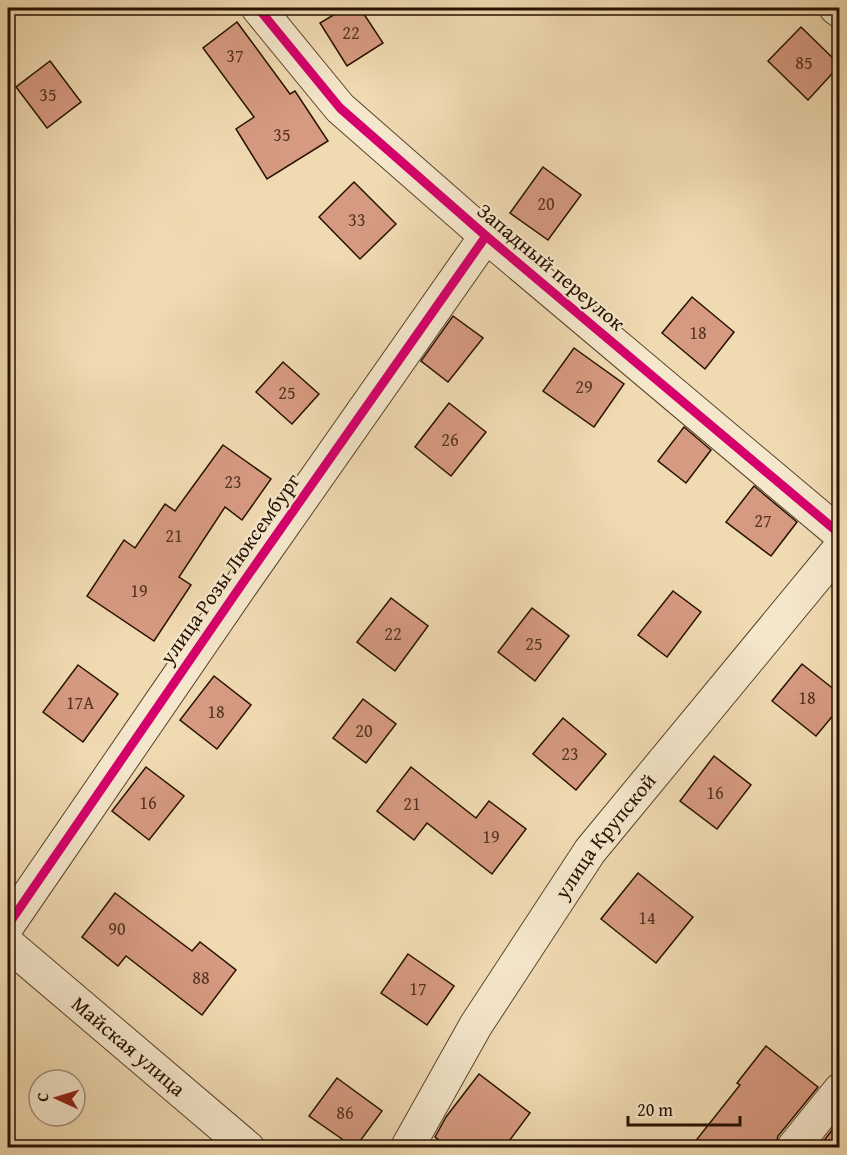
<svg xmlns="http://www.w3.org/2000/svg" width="847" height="1155" viewBox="0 0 847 1155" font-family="'Gentium Book Plus',serif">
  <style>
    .building { fill: #d69a80; stroke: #271101; stroke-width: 1.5 }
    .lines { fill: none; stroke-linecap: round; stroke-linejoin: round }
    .minor-casing { stroke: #59432d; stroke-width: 35 }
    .minor { stroke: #f5e7cc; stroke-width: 33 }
    .cycleway-casing { stroke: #f5e7cc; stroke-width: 13 }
    .cycleway { stroke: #d6006c; stroke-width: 9 }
    .labels { text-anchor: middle; stroke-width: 4.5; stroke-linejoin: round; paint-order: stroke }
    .number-label { font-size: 18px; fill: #533321 }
    .street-label { font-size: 21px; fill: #271101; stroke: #f5e7cc }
  </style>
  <rect width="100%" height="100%" fill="#f0dab1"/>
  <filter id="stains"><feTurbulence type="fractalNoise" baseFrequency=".00333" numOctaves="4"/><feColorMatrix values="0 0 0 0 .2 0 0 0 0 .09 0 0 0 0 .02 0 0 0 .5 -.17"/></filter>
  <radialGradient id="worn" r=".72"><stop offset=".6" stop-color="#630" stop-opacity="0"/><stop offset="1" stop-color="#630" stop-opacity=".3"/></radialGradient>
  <g class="building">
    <path d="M345,8H360L383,43L347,66L320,23Z"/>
    <path d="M237,22L290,94L295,91L328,141L267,179L236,129L254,117L203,48Z"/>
    <path d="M801,27L840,65L808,100L768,61Z"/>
    <path d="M50,61L81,102L47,128L16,87Z"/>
    <path d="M543,167L581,195L548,240L510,213Z"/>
    <path d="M354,182L396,224L360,259L319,217Z"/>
    <path d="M692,297L734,332L705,369L662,333Z"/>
    <path d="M453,316L483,338L448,382L421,361Z"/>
    <path d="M574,348L624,384L594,427L543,391Z"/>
    <path d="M283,362L319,394L292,424L256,392Z"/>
    <path d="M449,403L486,432L451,476L415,447Z"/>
    <path d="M684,427L711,450L686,483L658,461Z"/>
    <path d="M223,445L271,479L242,520L225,507L179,577L191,585L154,641L87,596L124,540L135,548L165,504L175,511Z"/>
    <path d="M754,486L797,522L771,556L726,522Z"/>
    <path d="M673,591L701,612L667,657L638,635Z"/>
    <path d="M391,598L428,626L395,671L357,642Z"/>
    <path d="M532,608L569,636L535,681L498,652Z"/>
    <path d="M802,664L840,694V707L816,736L772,701Z"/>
    <path d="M78,665L118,694L83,742L43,712Z"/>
    <path d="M214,676L251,705L217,749L180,720Z"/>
    <path d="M363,699L396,724L366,763L333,738Z"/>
    <path d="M563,718L606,754L576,790L533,754Z"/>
    <path d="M714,756L751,785L717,829L680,801Z"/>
    <path d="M146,767L184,796L149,840L112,811Z"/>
    <path d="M411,767L476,818L489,801L526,829L492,874L427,823L414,840L377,811Z"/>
    <path d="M638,873L693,917L656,963L601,919Z"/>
    <path d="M115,893L192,951L200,942L236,970L202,1015L126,956L118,966L82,937Z"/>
    <path d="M408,954L454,986L427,1025L381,993Z"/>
    <path d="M766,1046L818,1087L778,1136L775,1148H690L740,1085L737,1083Z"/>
    <path d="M479,1074L530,1113L504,1148H449L435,1137L446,1117Z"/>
    <path d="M337,1078L382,1111L355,1148L309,1116Z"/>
    <path d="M840,1120V1148H818Z"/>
  </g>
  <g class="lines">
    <defs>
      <g id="minor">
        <path d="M258,8L340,108L486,236L840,534"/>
        <path d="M836,8L840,11"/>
        <path d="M8,925L242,584L486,236"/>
        <path id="s1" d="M8,944L248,1148"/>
        <path id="s2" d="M407,1148L476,1025L590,851L840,548"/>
        <path d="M793,1148L840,1090"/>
      </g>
    </defs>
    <use href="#minor" class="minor-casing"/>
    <use href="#minor" class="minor"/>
    <defs>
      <g id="cycleway">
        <path d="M258,8L340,108L486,236L840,534"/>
        <path d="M8,925L242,584L486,236"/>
      </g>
    </defs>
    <use href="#cycleway" class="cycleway-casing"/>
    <use href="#cycleway" class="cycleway"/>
  </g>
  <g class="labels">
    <g class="number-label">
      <text x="351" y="39">22</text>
      <text x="235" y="62">37</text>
      <text x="804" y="69">85</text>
      <text x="48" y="101">35</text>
      <text x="282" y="141">35</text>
      <text x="546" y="210">20</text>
      <text x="357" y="226">33</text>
      <text x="698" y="339">18</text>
      <text x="584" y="393">29</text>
      <text x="287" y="399">25</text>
      <text x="450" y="446">26</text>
      <text x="233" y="488">23</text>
      <text x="763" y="527">27</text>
      <text x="174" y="542">21</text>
      <text x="139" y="597">19</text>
      <text x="393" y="640">22</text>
      <text x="534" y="650">25</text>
      <text x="807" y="704">18</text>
      <text x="80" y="709">17А</text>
      <text x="216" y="718">18</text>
      <text x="364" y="737">20</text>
      <text x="570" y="760">23</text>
      <text x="715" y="799">16</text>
      <text x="148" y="809">16</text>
      <text x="412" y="810">21</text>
      <text x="491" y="843">19</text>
      <text x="647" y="924">14</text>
      <text x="117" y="935">90</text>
      <text x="201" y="984">88</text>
      <text x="418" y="995">17</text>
      <text x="345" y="1119">86</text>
    </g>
    <g class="street-label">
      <text transform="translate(551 267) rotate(40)" y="7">Западный переулок</text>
      <text transform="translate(230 569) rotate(-55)" y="7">улица Розы Люксембург</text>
      <text dy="7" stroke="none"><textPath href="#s2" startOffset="370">улица Крупской</textPath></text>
      <text dy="7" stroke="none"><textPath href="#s1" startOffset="158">Майская улица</textPath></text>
    </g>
  </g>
  <rect width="847" height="1155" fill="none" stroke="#f0dab1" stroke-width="30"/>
  <rect x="9" y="9" width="829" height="1137" fill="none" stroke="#271101" stroke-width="3"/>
  <rect x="15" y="15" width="817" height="1125" fill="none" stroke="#271101" stroke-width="1.5"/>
  <g transform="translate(57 1098) rotate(274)"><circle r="28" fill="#f5e7cc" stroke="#a3917b" stroke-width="1.5"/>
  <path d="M0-4.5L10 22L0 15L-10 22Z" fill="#8f2418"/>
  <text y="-9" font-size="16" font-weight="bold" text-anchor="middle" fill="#271101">С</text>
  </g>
  <path d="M628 1116v9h112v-9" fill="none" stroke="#271101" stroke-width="3"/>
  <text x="637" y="1116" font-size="18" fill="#271101" stroke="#f5e7cc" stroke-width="4.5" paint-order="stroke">20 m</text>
  <rect width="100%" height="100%" filter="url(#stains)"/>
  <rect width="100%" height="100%" fill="url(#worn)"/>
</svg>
